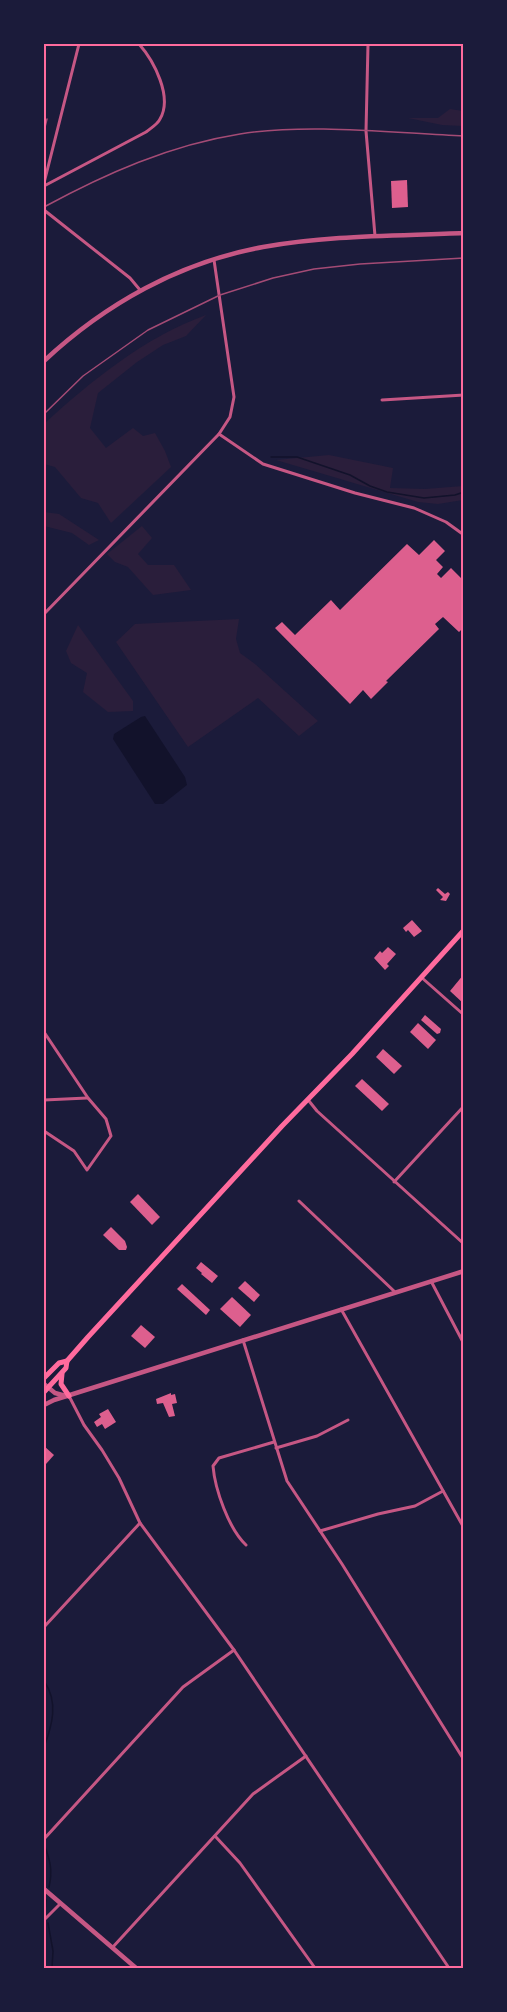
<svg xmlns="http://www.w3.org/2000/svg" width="507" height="2012" viewBox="0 0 507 2012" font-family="Jost,sans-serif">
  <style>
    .green { fill: #2a1e3b }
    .water { fill: #12122b }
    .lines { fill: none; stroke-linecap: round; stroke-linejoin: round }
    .stream { stroke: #12122b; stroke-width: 1.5 }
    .building { fill: #dd5f8e }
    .minor { stroke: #c65784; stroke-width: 3 }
    .tertiary { stroke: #c65784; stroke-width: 4.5 }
    .primary { stroke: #ff6b9d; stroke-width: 5 }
    .rail { stroke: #a44b75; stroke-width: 1.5 }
    .neatline { fill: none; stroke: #ff6b9d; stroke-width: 2 }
  </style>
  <rect width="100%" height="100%" fill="#1b1b3a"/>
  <g class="green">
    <path d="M450,109L463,111V126L442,125L408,118H438Z"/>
    <path d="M206,315L186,336L163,345L137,362L98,393L90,428L106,448L133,428L143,436L155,433L165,451L171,467L111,523L98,503L81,498L55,467L44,464V424C91,381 145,337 206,315Z"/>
    <path d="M329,455L393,468L390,488L425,489L463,486V500L438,504L418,502L276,460Z"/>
    <path d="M44,512L59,514L99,540L89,545L72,533L44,526Z"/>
    <path d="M142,526L152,538L138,554L148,565H174L191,590L153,595L128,567L115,562L107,554Z"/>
    <path d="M239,619L236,639L240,653L255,664L318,721L299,736L258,698L188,747L116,642L135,624Z"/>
    <path d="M78,625L133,701V711L108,712L83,692L87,673L71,663L66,651Z"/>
  </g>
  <path class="water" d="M145,716L185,777L187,785L163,804H155L113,739L114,734L141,717Z"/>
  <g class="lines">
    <g class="stream">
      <path d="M271,457H297L350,475L370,486L387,492L424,498L455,495L464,492"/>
      <path d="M44,1681C59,1702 52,1726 44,1747"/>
      <path d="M44,1844C50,1860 53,1870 49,1887"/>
      <path d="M45,1911L46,1900"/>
      <path d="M48,1923L53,1951L52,1968"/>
    </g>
  </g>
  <g class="building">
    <path d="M407,180L408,207L392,208L391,181Z"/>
    <path d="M434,540L445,551L436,560L443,567L437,574L441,578L451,568L464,581V627L459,632L443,617L435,624L439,629L386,681L388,682L371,699L363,690L350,704L275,628L282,622L295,635L331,600L340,610L407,544L419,555Z"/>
    <path d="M438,888L445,894L448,892L450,894L446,901L440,900L443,897L436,890Z"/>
    <path d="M412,920L422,931L414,937L408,930L406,932L403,928Z"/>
    <path d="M388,947L396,954L387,964L389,966L385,970L374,958L380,951L382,953Z"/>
    <path d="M464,974V1004L450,991Z"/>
    <path d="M425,1015L441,1029L440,1033L437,1034L421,1020Z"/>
    <path d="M418,1023L436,1040L428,1049L410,1032Z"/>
    <path d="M383,1049L402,1066L394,1074L376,1057Z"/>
    <path d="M362,1079L389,1104L382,1111L355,1086Z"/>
    <path d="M138,1194L160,1217L152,1225L130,1202Z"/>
    <path d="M111,1227L125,1241L127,1247L126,1250H119L103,1235Z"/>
    <path d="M201,1262L218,1276L212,1283L201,1274L202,1273L196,1268Z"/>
    <path d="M245,1281L260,1295L254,1302L238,1288Z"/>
    <path d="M182,1284L210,1310L206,1315L177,1289Z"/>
    <path d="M232,1297L251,1315L240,1327L220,1309Z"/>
    <path d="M141,1325L155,1337L145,1348L131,1336Z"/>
    <path d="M171,1393V1395L175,1394L177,1403L172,1404L175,1416L169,1417L163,1403L157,1404L156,1399Z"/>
    <path d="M108,1409L116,1422L105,1429L102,1424L97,1427L94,1422L101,1417L99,1414Z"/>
    <path d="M44,1446L54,1455L46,1464L44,1462Z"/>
  </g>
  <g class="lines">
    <g class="minor">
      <path d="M368,44L366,131L375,236"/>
      <path d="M44,183L79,44"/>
      <path d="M44,186L146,132C151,128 158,124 160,119C173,97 154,61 139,44"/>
      <path d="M44,210L130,278L140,290"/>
      <path d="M382,400L464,395"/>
      <path d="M219,434L263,464L355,493L414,508L446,522L464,535"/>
      <path d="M44,614L219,434L230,417L234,397L214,260"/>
      <path d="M421,977L464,1015"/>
      <path d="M44,1032L88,1098L106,1119L111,1136L87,1170L74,1151L44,1131"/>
      <path d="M44,1100L87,1098"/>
      <path d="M309,1101L317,1111L464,1244"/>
      <path d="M394,1182L464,1106"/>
      <path d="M299,1201L395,1292"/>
      <path d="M431,1281L464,1344"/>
      <path d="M341,1309L464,1528"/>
      <path d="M243,1340L287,1481L342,1564L464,1760"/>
      <path d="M69,1396L84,1425L102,1450L119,1478L140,1523L234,1650L449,1968"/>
      <path d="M276,1448L317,1436L348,1420"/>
      <path d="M320,1531L378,1514L415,1506L443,1491"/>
      <path d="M246,1545C229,1529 215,1490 213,1466L219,1458L274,1442"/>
      <path d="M44,1627L140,1523"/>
      <path d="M215,1836L240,1863L315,1968"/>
      <path d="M44,1839L183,1687L234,1650"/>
      <path d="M44,1920L60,1904"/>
      <path d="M112,1948L253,1794L306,1756"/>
    </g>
    <g class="tertiary">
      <path d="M44,361C105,304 180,262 263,247C329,235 397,236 464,233"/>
      <path d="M44,1384L55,1393L66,1396"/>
      <path d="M44,1405L54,1400L464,1271"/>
      <path d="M44,1889L136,1968"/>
    </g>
    <g class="primary">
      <path d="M62,1374L61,1384L69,1396"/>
      <path d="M44,1378L59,1363L67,1361"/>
      <path d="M44,1392L66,1368L67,1361L88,1337L282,1126L352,1054L464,930"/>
    </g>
    <g class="rail">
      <path d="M44,131L47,119"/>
      <path d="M44,207C105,174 170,145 240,134C308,123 393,133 464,136"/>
      <path d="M44,414L83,376L148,330L220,295L273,278L314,269L360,264L464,258"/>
    </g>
  </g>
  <rect width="507" height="2012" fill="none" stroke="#1b1b3a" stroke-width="90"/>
  <rect x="45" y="45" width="417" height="1922" class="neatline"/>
</svg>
